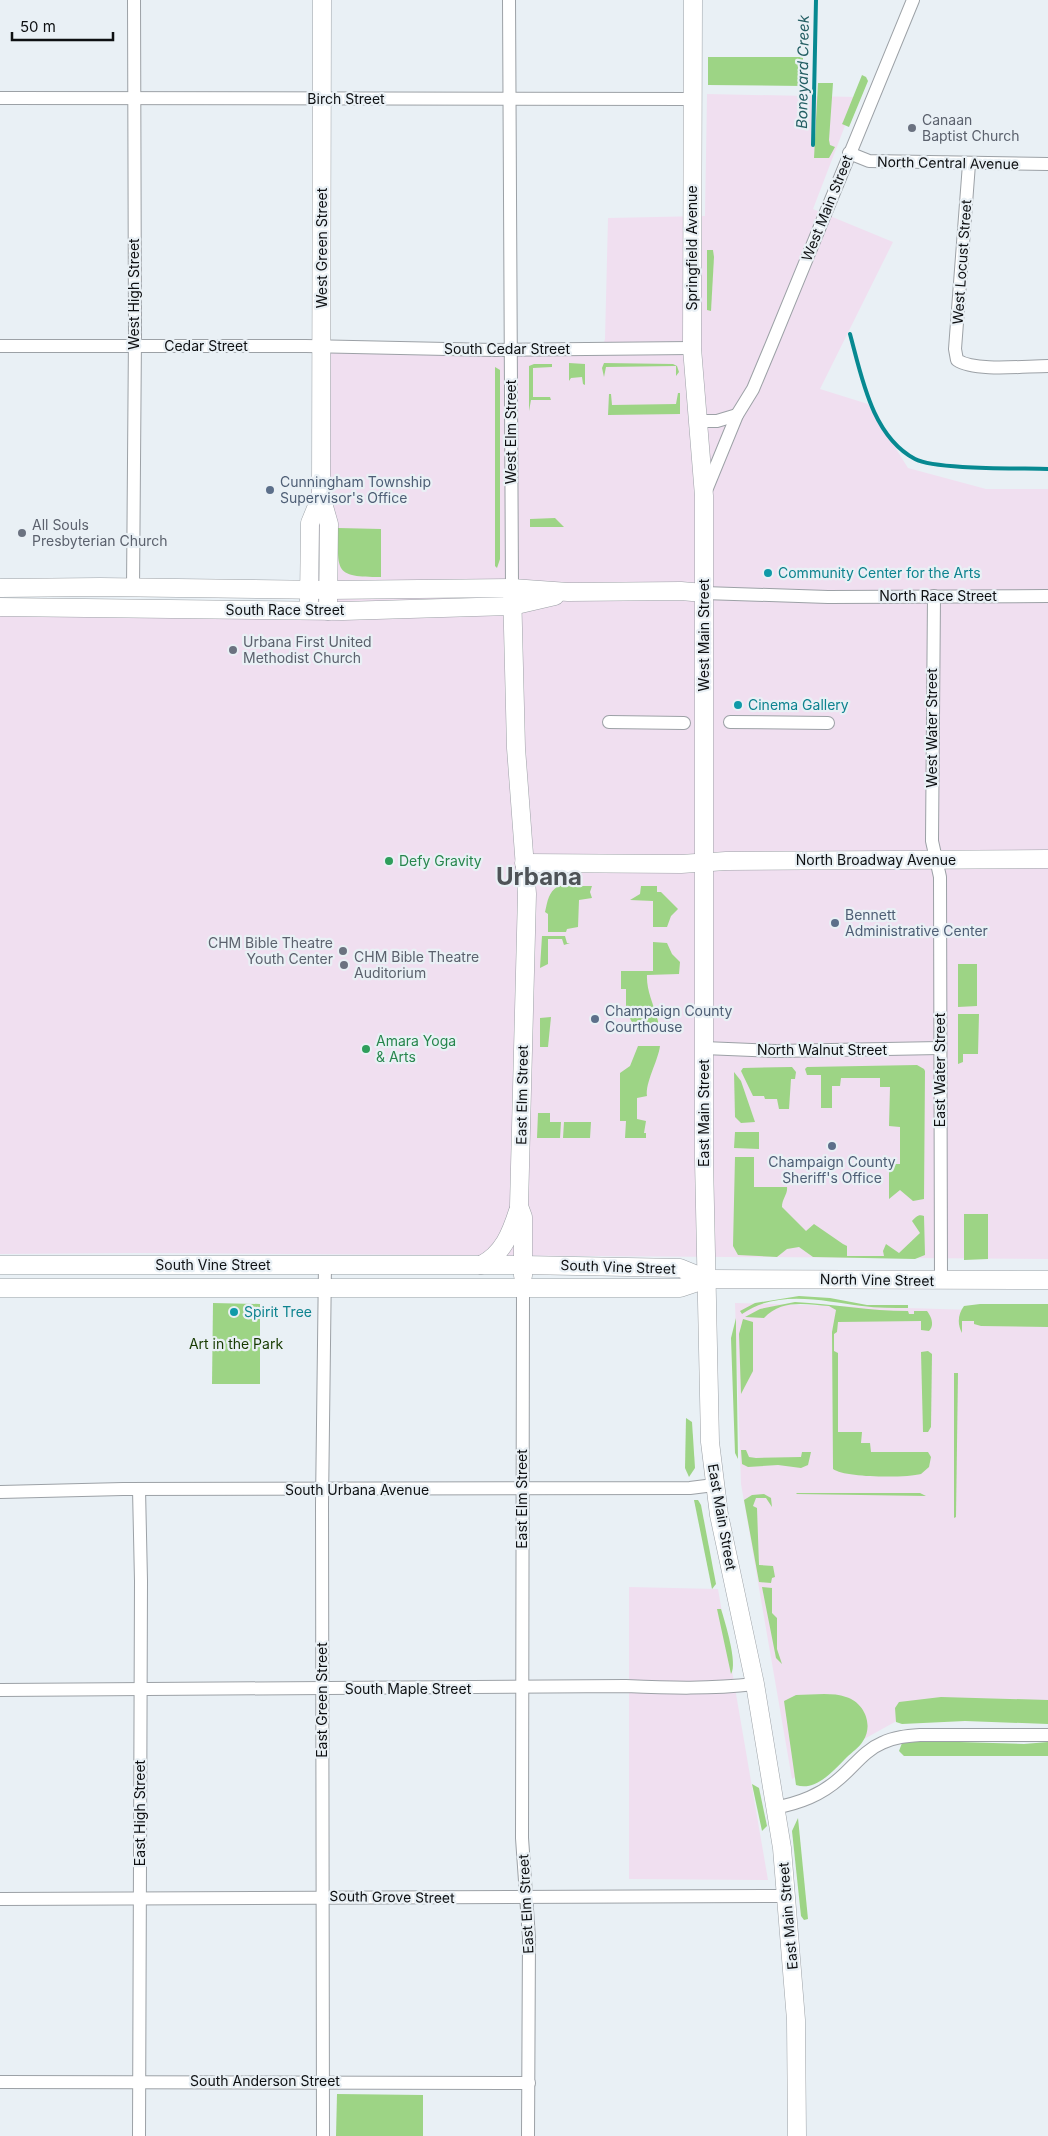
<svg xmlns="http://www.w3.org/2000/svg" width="1048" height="2136" viewBox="0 0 1048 2136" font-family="Inter,sans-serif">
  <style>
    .commercial { fill: #f0dff0 }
    .green { fill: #9dd485 }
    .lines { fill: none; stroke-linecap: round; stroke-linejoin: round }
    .stream { stroke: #078991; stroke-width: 4 }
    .street-casing { stroke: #9ca1a6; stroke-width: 14 }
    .secondary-casing { stroke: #9ca1a6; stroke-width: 19 }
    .street { stroke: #fff; stroke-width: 12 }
    .secondary { stroke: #fff; stroke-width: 18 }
    .worship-dot { fill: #6b7280; stroke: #e9f0f5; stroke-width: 2 }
    .service-dot { fill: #5c6f8a; stroke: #e9f0f5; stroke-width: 2 }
    .culture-dot { fill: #0f9aa8; stroke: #e9f0f5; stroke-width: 2 }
    .leisure-dot { fill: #2e9e5b; stroke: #e9f0f5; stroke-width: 2 }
    .labels { text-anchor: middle; stroke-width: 4.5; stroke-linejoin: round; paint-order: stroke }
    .street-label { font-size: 14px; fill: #0e1012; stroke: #e9f0f5 }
    .worship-label { font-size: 14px; fill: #5b616d; stroke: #e9f0f5; text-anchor: start }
    .service-label { font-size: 14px; fill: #4e5e75; stroke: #e9f0f5; text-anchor: start }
    .culture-label { font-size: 14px; fill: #0d838f; stroke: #e9f0f5; text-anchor: start }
    .leisure-label { font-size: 14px; fill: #27864d; stroke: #e9f0f5; text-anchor: start }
    .park-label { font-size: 14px; fill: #173a01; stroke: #e9f0f5 }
    .water-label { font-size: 15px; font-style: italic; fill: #235e63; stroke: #e9f0f5 }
    .town-label { font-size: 24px; font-weight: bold; fill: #4e5357; stroke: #e9f0f5 }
  </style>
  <rect width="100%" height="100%" fill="#e9f0f5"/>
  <g class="commercial">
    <path d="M707,94L856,97L813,209L893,242L820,389L868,404L908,468L986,489H1048V1259L137,1253L0,1254V611L206,613L307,600L316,371L323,347L602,349L605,339L608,218L705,216Z"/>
    <path d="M735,1303L974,1310L1048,1306V1722L911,1713L792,1779L741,1484Z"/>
    <path d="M629,1587L718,1589L768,1880L629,1879Z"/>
  </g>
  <g class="green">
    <path d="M708,57H803V86L708,85Z"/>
    <path d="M862,75L866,77L868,81L849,127L842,124L843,122Z"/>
    <path d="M818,83H833L829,140L830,145L835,147L829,158H814Z"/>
    <path d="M707,250H713L714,257L711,311L707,310Z"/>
    <path d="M569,363L585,364V385L583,384L582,377L571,378L569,381Z"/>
    <path d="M604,363L673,364L677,366L679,372L676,376V366L606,367L604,377L602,368Z"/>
    <path d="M534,364H552V367L533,368V397H550L551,400H531L529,411V366Z"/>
    <path d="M495,367L500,370V559L497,568L495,566Z"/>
    <path d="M678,393H680V414L608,415L609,394H611L612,405L676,404Z"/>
    <path d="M555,518L564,527H530V519Z"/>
    <path d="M338,528L381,529V577C334,577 338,572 338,528Z"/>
    <path d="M558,886H592L590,892L592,898L579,900L578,927L567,929L566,932H548V914L545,912C548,900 548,893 558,886Z"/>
    <path d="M641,886H657V892H661L678,909L671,916L667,927H653V901L630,900L640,894Z"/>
    <path d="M542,936H565L567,943H570L564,945L562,939H548V964L540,968Z"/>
    <path d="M653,942L667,943L672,954L680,962L679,974L647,975C646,994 658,1012 660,1032L637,1031L628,1015L620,1008H626V989H621V971H653Z"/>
    <path d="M958,964H977V1006L958,1007Z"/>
    <path d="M958,1014H979L978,1054H963V1062L958,1064Z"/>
    <path d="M551,1017L548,1047H540V1018Z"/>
    <path d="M638,1046H660C658,1061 645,1083 647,1096L637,1098V1119L646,1121L644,1133H646V1138H625L626,1121H620V1073L630,1066Z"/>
    <path d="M917,1065L924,1069L925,1071L924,1199L913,1201L900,1190L889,1199V1164H900V1127L889,1126L890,1087H880V1078H841L840,1086H832V1108H821V1075H807L805,1069L807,1067Z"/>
    <path d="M792,1067L796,1072L795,1079H791L789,1109H779L777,1099H765L764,1096H753L741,1071L743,1068Z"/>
    <path d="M734,1072L741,1081L755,1122L741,1123L735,1117Z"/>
    <path d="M538,1113H550V1122H561L560,1138H537Z"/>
    <path d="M564,1122H591L590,1138H563Z"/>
    <path d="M735,1132H759V1149L734,1148Z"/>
    <path d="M735,1157H754V1187H787C788,1194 782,1199 782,1207L806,1231L814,1224L843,1244L847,1246V1256H884L883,1251L886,1244L899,1253L920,1233L912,1221C916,1217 918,1214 924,1216L925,1255L915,1259L813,1257L799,1247L787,1249L777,1257L738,1255L733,1246Z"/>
    <path d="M964,1214H988V1259L964,1260Z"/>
    <path d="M799,1296L830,1298L867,1305H908V1308C893,1308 877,1308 862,1306C823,1301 777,1289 742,1314L740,1311L755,1303Z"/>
    <path d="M795,1302C833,1304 870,1311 908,1311L909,1314H914V1311H927C931,1316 935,1325 929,1331L921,1330V1321L838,1322L837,1332L834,1334V1351L838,1353V1432H862L861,1443H870L871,1452H928L931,1457L929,1467L921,1474C906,1478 845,1478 833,1469L832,1332L836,1310L829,1306C806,1304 781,1299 764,1318L745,1317L760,1309Z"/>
    <path d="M213,1303L260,1304V1384H212Z"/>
    <path d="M980,1304H1048V1327L981,1326L974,1324V1321H962V1333C957,1324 958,1314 964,1306Z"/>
    <path d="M736,1318V1332L738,1459L735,1453L731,1338Z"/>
    <path d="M743,1319L753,1322V1371L741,1394L739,1334Z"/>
    <path d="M928,1351L932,1354L931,1427L928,1432H923L921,1352Z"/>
    <path d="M954,1373H958L956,1517L954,1518Z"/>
    <path d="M686,1418L692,1422L695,1468L689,1477L685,1468Z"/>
    <path d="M741,1450H746L749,1457L756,1458L801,1457L802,1452H811L808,1465L801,1468L778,1465L748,1467L742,1464Z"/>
    <path d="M797,1493H920L926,1496L796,1494Z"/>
    <path d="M764,1494L771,1498L772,1507L766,1498H756L753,1506L757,1508L759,1565L773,1566L775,1577L772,1578L771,1583L759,1582L744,1500L752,1495Z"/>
    <path d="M694,1500H698L701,1505L716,1584L712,1589Z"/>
    <path d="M762,1587L772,1588V1613L777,1618V1649L782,1664L776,1658Z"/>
    <path d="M717,1609H721C725,1622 738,1664 731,1674Z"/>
    <path d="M796,1695C812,1695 832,1692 846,1697C864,1702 874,1725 863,1741C859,1748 852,1752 847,1757C834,1770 816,1792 796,1785L784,1701Z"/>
    <path d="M941,1697L1048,1700V1724L965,1721L902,1724L896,1722L895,1708L899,1702Z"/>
    <path d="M926,1741L1024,1744L1048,1742V1756H904L899,1751L902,1743Z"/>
    <path d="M752,1784L759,1788L767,1826L762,1831Z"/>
    <path d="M798,1818L808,1919L804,1920L801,1916L792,1831Z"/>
    <path d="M337,2094L423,2095V2136H336Z"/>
  </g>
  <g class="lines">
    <g class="stream">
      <path d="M813,145L816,0"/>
      <path d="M850,334C862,378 872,436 915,459C936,470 1021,468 1048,469"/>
    </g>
    <defs>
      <g id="street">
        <path d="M509,0L512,588"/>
        <path d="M0,98L693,99"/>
        <path d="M849,153L869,161L1048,164"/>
        <path d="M969,164L955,349L957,360C975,372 1025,366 1048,366"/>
        <path d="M0,346H306L494,350L692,348"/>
        <path d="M697,421H717L737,415"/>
        <path d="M705,493L737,415L753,389L771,346L913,0"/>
        <path d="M133,589L135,335L134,0"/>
        <path d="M704,593L828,597L1048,596"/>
        <path d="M934,596L932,841L940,877L941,1281"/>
        <path d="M609,722L684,723"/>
        <path d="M730,722L828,723"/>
        <path d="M704,1048L776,1051L940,1048"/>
        <path d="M523,1287L522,1838L529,1938L528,2136"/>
        <path d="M0,1492L123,1489L690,1488L714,1485"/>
        <path d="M0,1690L626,1686C671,1688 710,1689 755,1684"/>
        <path d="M774,1808C800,1803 821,1795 840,1778C854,1766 865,1750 882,1743C894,1737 907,1736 920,1735H1048"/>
        <path d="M0,1899L785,1896"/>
        <path d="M0,2082L529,2083"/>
        <path d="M139,2136L141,1581L139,1489"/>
        <path d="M323,2136L322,1504L325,1264"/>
      </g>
      <g id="secondary">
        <path d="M322,0L321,496L329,524L328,611"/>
        <path d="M693,0L692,348L704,496V1160L710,1442L719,1515L755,1684L782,1848L796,2020L797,2136"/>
        <path d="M0,588L100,587L328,590L512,588L568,592L681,591L704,593"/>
        <path d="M512,588L516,748L527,894L519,1206L523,1217V1276"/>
        <path d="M309,601L310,523L321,496"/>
        <path d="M0,607L343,611L512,606L555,596"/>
        <path d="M524,863L681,864L726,861L1048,859"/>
        <path d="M0,1265H523L680,1268L707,1279"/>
        <path d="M481,1265C503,1254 511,1233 518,1211"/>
        <path d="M0,1288H680L707,1279L1048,1280"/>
      </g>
    </defs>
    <use href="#street" class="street-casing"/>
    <use href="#secondary" class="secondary-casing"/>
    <use href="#street" class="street"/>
    <use href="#secondary" class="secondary"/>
  </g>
  <g class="worship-dot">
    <circle cx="912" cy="128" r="5"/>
    <circle cx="22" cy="533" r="5"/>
    <circle cx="233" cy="650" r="5"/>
    <circle cx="343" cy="951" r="5"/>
    <circle cx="344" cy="965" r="5"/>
  </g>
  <g class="service-dot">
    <circle cx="270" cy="490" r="5"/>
    <circle cx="835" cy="923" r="5"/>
    <circle cx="595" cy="1019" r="5"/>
    <circle cx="832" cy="1146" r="5"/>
  </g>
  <g class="culture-dot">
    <circle cx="768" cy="573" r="5"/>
    <circle cx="738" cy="705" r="5"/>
    <circle cx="234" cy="1312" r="5"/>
  </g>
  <g class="leisure-dot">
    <circle cx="389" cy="861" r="5"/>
    <circle cx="366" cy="1049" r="5"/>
  </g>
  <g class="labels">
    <g class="street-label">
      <text x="346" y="104">Birch Street</text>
      <text transform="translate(948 163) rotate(1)" y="5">North Central Avenue</text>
      <text transform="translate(827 208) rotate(-68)" y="5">West Main Street</text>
      <text transform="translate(322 248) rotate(-90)" y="5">West Green Street</text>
      <text transform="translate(692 248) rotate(-90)" y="5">Springfield Avenue</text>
      <text transform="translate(962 262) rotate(-86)" y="5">West Locust Street</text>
      <text transform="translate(134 294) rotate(-90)" y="5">West High Street</text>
      <text x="206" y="351">Cedar Street</text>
      <text x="507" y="354">South Cedar Street</text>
      <text transform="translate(511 432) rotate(-90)" y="5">West Elm Street</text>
      <text x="938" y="601">North Race Street</text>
      <text x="285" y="615">South Race Street</text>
      <text transform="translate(704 635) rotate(-90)" y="5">West Main Street</text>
      <text transform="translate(932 728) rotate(-90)" y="5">West Water Street</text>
      <text x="876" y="865">North Broadway Avenue</text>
      <text x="822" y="1055">North Walnut Street</text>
      <text transform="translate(940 1070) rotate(-90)" y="5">East Water Street</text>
      <text transform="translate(522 1095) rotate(-89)" y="5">East Elm Street</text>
      <text transform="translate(704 1113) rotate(-90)" y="5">East Main Street</text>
      <text x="213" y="1270">South Vine Street</text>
      <text transform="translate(618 1267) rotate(2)" y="5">South Vine Street</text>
      <text transform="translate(877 1280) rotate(1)" y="5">North Vine Street</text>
      <text x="357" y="1495">South Urbana Avenue</text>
      <text transform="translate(522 1499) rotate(-90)" y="5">East Elm Street</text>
      <text transform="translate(722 1517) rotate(80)" y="5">East Main Street</text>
      <text x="408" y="1694">South Maple Street</text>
      <text transform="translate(322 1700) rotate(-90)" y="5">East Green Street</text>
      <text transform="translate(140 1813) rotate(-90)" y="5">East High Street</text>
      <text transform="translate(392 1897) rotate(1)" y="5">South Grove Street</text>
      <text transform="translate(526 1904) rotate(-93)" y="5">East Elm Street</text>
      <text transform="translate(788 1916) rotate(-95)" y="5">East Main Street</text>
      <text x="265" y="2086">South Anderson Street</text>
    </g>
    <g class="worship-label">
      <text x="922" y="125">Canaan<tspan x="922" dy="16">Baptist Church</tspan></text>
      <text x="32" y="530">All Souls<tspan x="32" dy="16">Presbyterian Church</tspan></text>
      <text x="243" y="647">Urbana First United<tspan x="243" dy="16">Methodist Church</tspan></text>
      <text x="333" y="948" text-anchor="end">CHM Bible Theatre<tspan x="333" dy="16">Youth Center</tspan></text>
      <text x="354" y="962">CHM Bible Theatre<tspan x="354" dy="16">Auditorium</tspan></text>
    </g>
    <g class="service-label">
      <text x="280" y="487">Cunningham Township<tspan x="280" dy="16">Supervisor's Office</tspan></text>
      <text x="845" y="920">Bennett<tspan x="845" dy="16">Administrative Center</tspan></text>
      <text x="605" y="1016">Champaign County<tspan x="605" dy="16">Courthouse</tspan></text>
      <text x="832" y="1167" text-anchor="middle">Champaign County<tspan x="832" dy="16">Sheriff's Office</tspan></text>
    </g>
    <g class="culture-label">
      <text x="778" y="578">Community Center for the Arts</text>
      <text x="748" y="710">Cinema Gallery</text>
      <text x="244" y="1317">Spirit Tree</text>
    </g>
    <g class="leisure-label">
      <text x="399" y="866">Defy Gravity</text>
      <text x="376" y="1046">Amara Yoga<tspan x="376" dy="16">&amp; Arts</tspan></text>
    </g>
    <g class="park-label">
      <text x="236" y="1349">Art in the Park</text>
    </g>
    <g class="water-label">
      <text transform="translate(803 72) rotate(-89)" y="5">Boneyard Creek</text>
    </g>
    <g class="town-label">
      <text x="539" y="885">Urbana</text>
    </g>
  </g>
  <path d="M12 32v8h101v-8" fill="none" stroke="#0e1012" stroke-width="2.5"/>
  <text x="20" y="32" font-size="15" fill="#0e1012" stroke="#e9f0f5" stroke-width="4" paint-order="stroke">50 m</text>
</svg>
